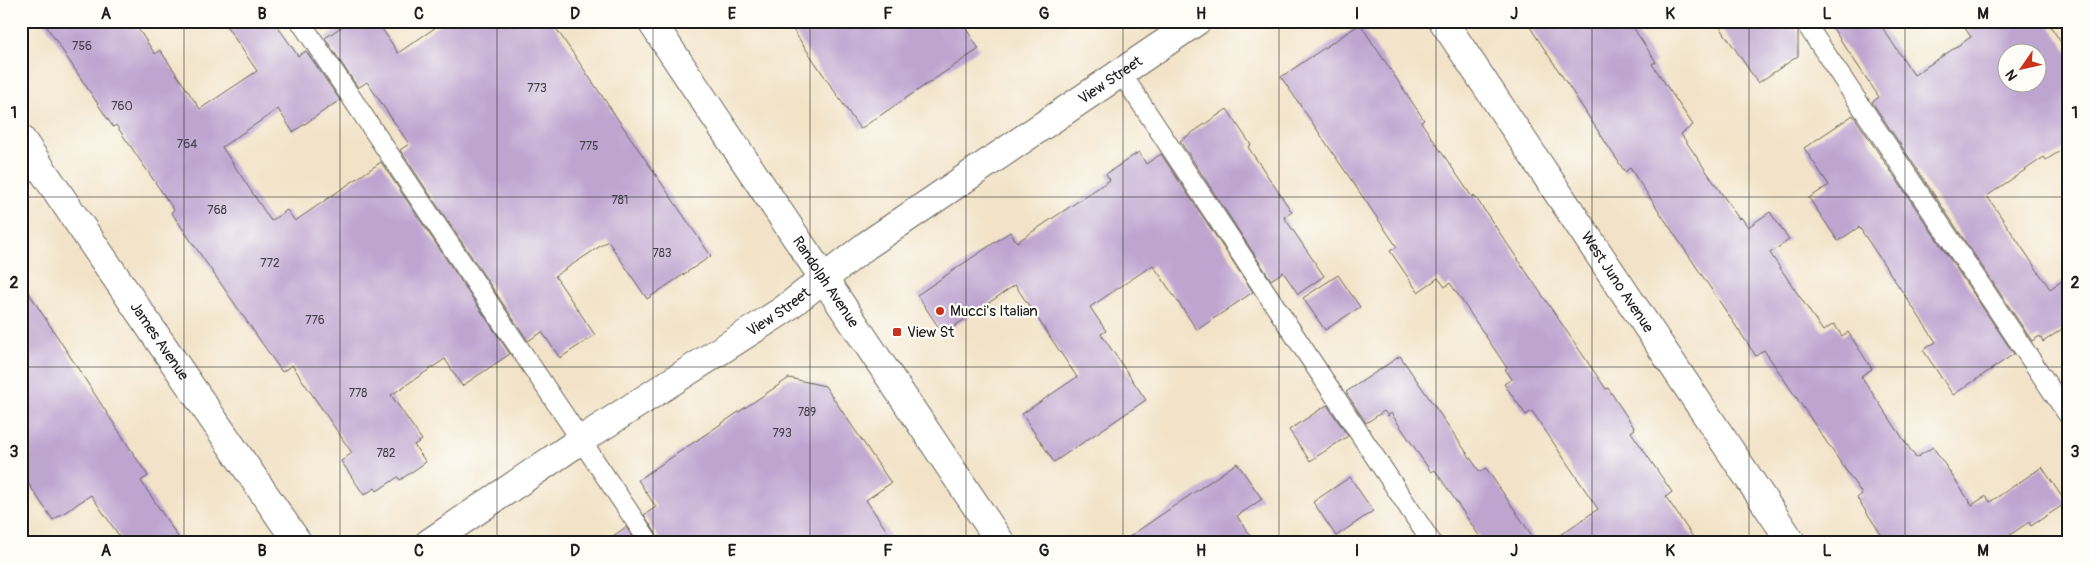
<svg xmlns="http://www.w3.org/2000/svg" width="2089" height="564" viewBox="0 0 2089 564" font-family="Pangolin,sans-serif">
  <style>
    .building { fill: #bea5d0; fill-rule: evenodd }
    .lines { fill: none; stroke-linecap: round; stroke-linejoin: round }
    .lane-casing { stroke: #676258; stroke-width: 21 }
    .street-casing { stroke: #676258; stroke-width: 30 }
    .secondary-casing { stroke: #676258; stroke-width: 30 }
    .lane { stroke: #fff; stroke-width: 19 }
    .street { stroke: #fff; stroke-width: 28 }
    .secondary { stroke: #fff; stroke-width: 28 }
    .grid { fill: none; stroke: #1c1c1c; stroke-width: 1; stroke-opacity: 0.55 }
    .poi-dot { fill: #c8321e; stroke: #fdfcf7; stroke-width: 2 }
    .labels { text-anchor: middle; stroke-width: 4.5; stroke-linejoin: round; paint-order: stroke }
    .number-label { font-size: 12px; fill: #443e49 }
    .street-label { font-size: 15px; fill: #1c1c1c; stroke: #fdfcf7 }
    .poi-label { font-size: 15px; fill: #1c1c1c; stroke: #fdfcf7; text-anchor: start }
    .neatline { fill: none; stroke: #1c1c1c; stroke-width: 2 }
    .grid-label { font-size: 16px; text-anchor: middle; font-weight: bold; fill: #1c1c1c }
  </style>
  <rect width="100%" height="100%" fill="#fdfcf7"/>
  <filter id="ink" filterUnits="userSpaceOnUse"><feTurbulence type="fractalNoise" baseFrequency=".02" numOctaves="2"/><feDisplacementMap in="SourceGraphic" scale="10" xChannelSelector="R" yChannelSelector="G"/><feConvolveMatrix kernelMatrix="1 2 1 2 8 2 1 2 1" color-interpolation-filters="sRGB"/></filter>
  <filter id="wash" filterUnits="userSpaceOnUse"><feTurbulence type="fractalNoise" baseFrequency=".0096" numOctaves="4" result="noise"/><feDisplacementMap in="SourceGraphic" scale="20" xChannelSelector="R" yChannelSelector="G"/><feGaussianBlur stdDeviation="1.12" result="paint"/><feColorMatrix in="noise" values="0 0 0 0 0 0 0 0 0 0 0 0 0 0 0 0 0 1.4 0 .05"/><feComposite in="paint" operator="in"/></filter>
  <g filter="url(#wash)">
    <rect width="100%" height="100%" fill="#f2e3c8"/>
    <g id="blocks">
      <g class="building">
        <path d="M43,21H133L155,54L160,50L200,109L257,71L223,21H274L298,56L306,51L340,100L293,132L278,109L222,147L271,221L287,210L295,221L381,162L510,354L462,386L445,359L391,395L422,440L414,445L426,462L400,480L398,477L377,491L375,488L364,495L341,461L352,453L292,365L282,372L171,212L174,210L116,125L113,127Z"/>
        <path d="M350,21H377L398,53L445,21H551L711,256L647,299L608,241L555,276L595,335L560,358L542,332L528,341L400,150L409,144L367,82L358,88L325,38Z"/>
        <path d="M787,21H961L979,49L860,129Z"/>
        <path d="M1526,21H1629L1656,62L1652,64L1693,125L1681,134L1739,219L1741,217L1748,227L1770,212L1789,240L1770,253L1823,331L1834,324L1842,336L1848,332L1872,369L1861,376L1916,458L1933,447L1972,505L1986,496L1990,502L2042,467L2066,503L2031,526L2029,522L1998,543H1887L1857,498L1862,494L1764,350L1756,356L1630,168L1625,172Z"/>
        <path d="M1716,21H1793L1798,32V56L1758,83Z"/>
        <path d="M1828,21H1878L1914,75L1971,37L1960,21H2047L2068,53V146L2046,160L2044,157L1987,196L2050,289L2068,277V325L2043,342L2040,336L2032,341L1872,102L1879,97ZM2006,52H2036V82H2006Z"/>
        <path d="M1360,24L1424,120L1421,122L1472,197L1474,195L1606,389L1608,388L1635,429L1631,432L1672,492L1666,497L1697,543H1548L1598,509L1532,411L1526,415L1504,384L1512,379L1505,369L1507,368L1450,283L1445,287L1438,278L1418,292L1390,251L1397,247L1281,77Z"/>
        <path d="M1227,109L1251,145L1248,147L1292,212L1284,217L1324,276L1298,294L1283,272L1271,280L1180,141Z"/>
        <path d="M1853,115L2014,354L1953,395L1923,350L1936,342L1859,227L1838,241L1809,198L1829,185L1804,148Z"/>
        <path d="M1139,152L1146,164L1161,154L1253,292L1197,330L1153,265L1090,307L1106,331L1101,334L1146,400L1054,462L1022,414L1077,377L1015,285L943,334L917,295L1010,232L1017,242L1110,180L1106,174Z"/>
        <path d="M1338,275L1360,307L1325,330L1303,298Z"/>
        <path d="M21,281L148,476L141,481L182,543H124L91,495L53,520L21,473Z"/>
        <path d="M1400,356L1480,472L1486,468L1537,543H1484L1435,470L1431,472L1391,413L1388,416L1384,411L1366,423L1346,392Z"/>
        <path d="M789,378L825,386L891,483L866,500L895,543H719L660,540L644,515L656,507L638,480Z"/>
        <path d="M1327,405L1348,436L1310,461L1289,430Z"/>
        <path d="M1237,463L1262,499L1237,516L1255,543H1120Z"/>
        <path d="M1350,477L1373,511L1336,536L1313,502Z"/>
        <path d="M626,527L634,539L610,538Z"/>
      </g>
    </g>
  </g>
  <g filter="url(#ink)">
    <use href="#blocks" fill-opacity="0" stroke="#676258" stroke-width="1"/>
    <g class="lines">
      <defs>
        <g id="lane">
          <path d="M300,21L650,543"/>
          <path d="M1804,21L2068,415"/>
          <path d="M1121,73L1432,543"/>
        </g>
        <g id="street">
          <path id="s1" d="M1443,21L1792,543"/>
          <path id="s2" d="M21,139L298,543"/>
          <path id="s3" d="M429,543L581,440L782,311L867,245L1197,21"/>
        </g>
        <g id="secondary">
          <path id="s4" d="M651,21L1001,543"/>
        </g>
      </defs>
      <use href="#lane" class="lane-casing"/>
      <use href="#street" class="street-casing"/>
      <use href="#secondary" class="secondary-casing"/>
      <use href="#lane" class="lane"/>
      <use href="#street" class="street"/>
      <use href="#secondary" class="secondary"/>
    </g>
  </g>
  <path class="grid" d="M184,21V543M340,21V543M497,21V543M653,21V543M810,21V543M966,21V543M1123,21V543M1279,21V543M1436,21V543M1592,21V543M1749,21V543M1905,21V543M21,197H2068M21,367H2068"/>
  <g class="poi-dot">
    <circle cx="940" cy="311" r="5"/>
    <rect x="892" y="327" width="10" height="10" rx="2.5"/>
  </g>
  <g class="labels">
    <g class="number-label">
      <text x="82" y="50">756</text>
      <text x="537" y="92">773</text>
      <text x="122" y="110">760</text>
      <text x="187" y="148">764</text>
      <text x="589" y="150">775</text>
      <text x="620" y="204">781</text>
      <text x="217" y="214">768</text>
      <text x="662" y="257">783</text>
      <text x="270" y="267">772</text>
      <text x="315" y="324">776</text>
      <text x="358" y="397">778</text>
      <text x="807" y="416">789</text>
      <text x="782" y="437">793</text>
      <text x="386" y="457">782</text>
    </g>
    <g class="street-label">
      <text dy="5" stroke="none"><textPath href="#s3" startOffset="824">View Street</textPath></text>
      <text dy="5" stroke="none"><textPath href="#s4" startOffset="314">Randolph Avenue</textPath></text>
      <text dy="5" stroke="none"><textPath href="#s1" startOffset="314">West Juno Avenue</textPath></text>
      <text dy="5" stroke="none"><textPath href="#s3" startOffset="419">View Street</textPath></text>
      <text dy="5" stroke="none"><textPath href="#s2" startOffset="245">James Avenue</textPath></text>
    </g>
    <g class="poi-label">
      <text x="950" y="316">Mucci's Italian</text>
      <text x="907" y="337">View St</text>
    </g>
  </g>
  <rect width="2089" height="564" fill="none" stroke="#fdfcf7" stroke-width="55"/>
  <g transform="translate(2022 68) rotate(236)"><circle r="24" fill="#fdfcf7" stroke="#a3a29f"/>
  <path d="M0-4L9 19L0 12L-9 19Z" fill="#c8321e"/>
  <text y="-8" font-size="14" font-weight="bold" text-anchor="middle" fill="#1c1c1c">N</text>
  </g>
  <rect x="28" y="28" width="2034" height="508" class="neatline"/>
  <g class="grid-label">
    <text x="106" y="19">A</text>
    <text x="262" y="19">B</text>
    <text x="419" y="19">C</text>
    <text x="575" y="19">D</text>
    <text x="732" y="19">E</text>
    <text x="888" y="19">F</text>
    <text x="1044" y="19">G</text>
    <text x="1201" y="19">H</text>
    <text x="1357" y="19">I</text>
    <text x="1514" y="19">J</text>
    <text x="1670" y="19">K</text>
    <text x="1827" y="19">L</text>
    <text x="1983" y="19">M</text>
    <text x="14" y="118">1</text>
    <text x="2075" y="118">1</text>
    <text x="14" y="288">2</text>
    <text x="2075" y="288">2</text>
    <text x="14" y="457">3</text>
    <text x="2075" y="457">3</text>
    <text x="106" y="556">A</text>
    <text x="262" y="556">B</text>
    <text x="419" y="556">C</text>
    <text x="575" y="556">D</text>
    <text x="732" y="556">E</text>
    <text x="888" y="556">F</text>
    <text x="1044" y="556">G</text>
    <text x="1201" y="556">H</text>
    <text x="1357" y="556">I</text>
    <text x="1514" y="556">J</text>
    <text x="1670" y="556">K</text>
    <text x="1827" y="556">L</text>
    <text x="1983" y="556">M</text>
  </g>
</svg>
